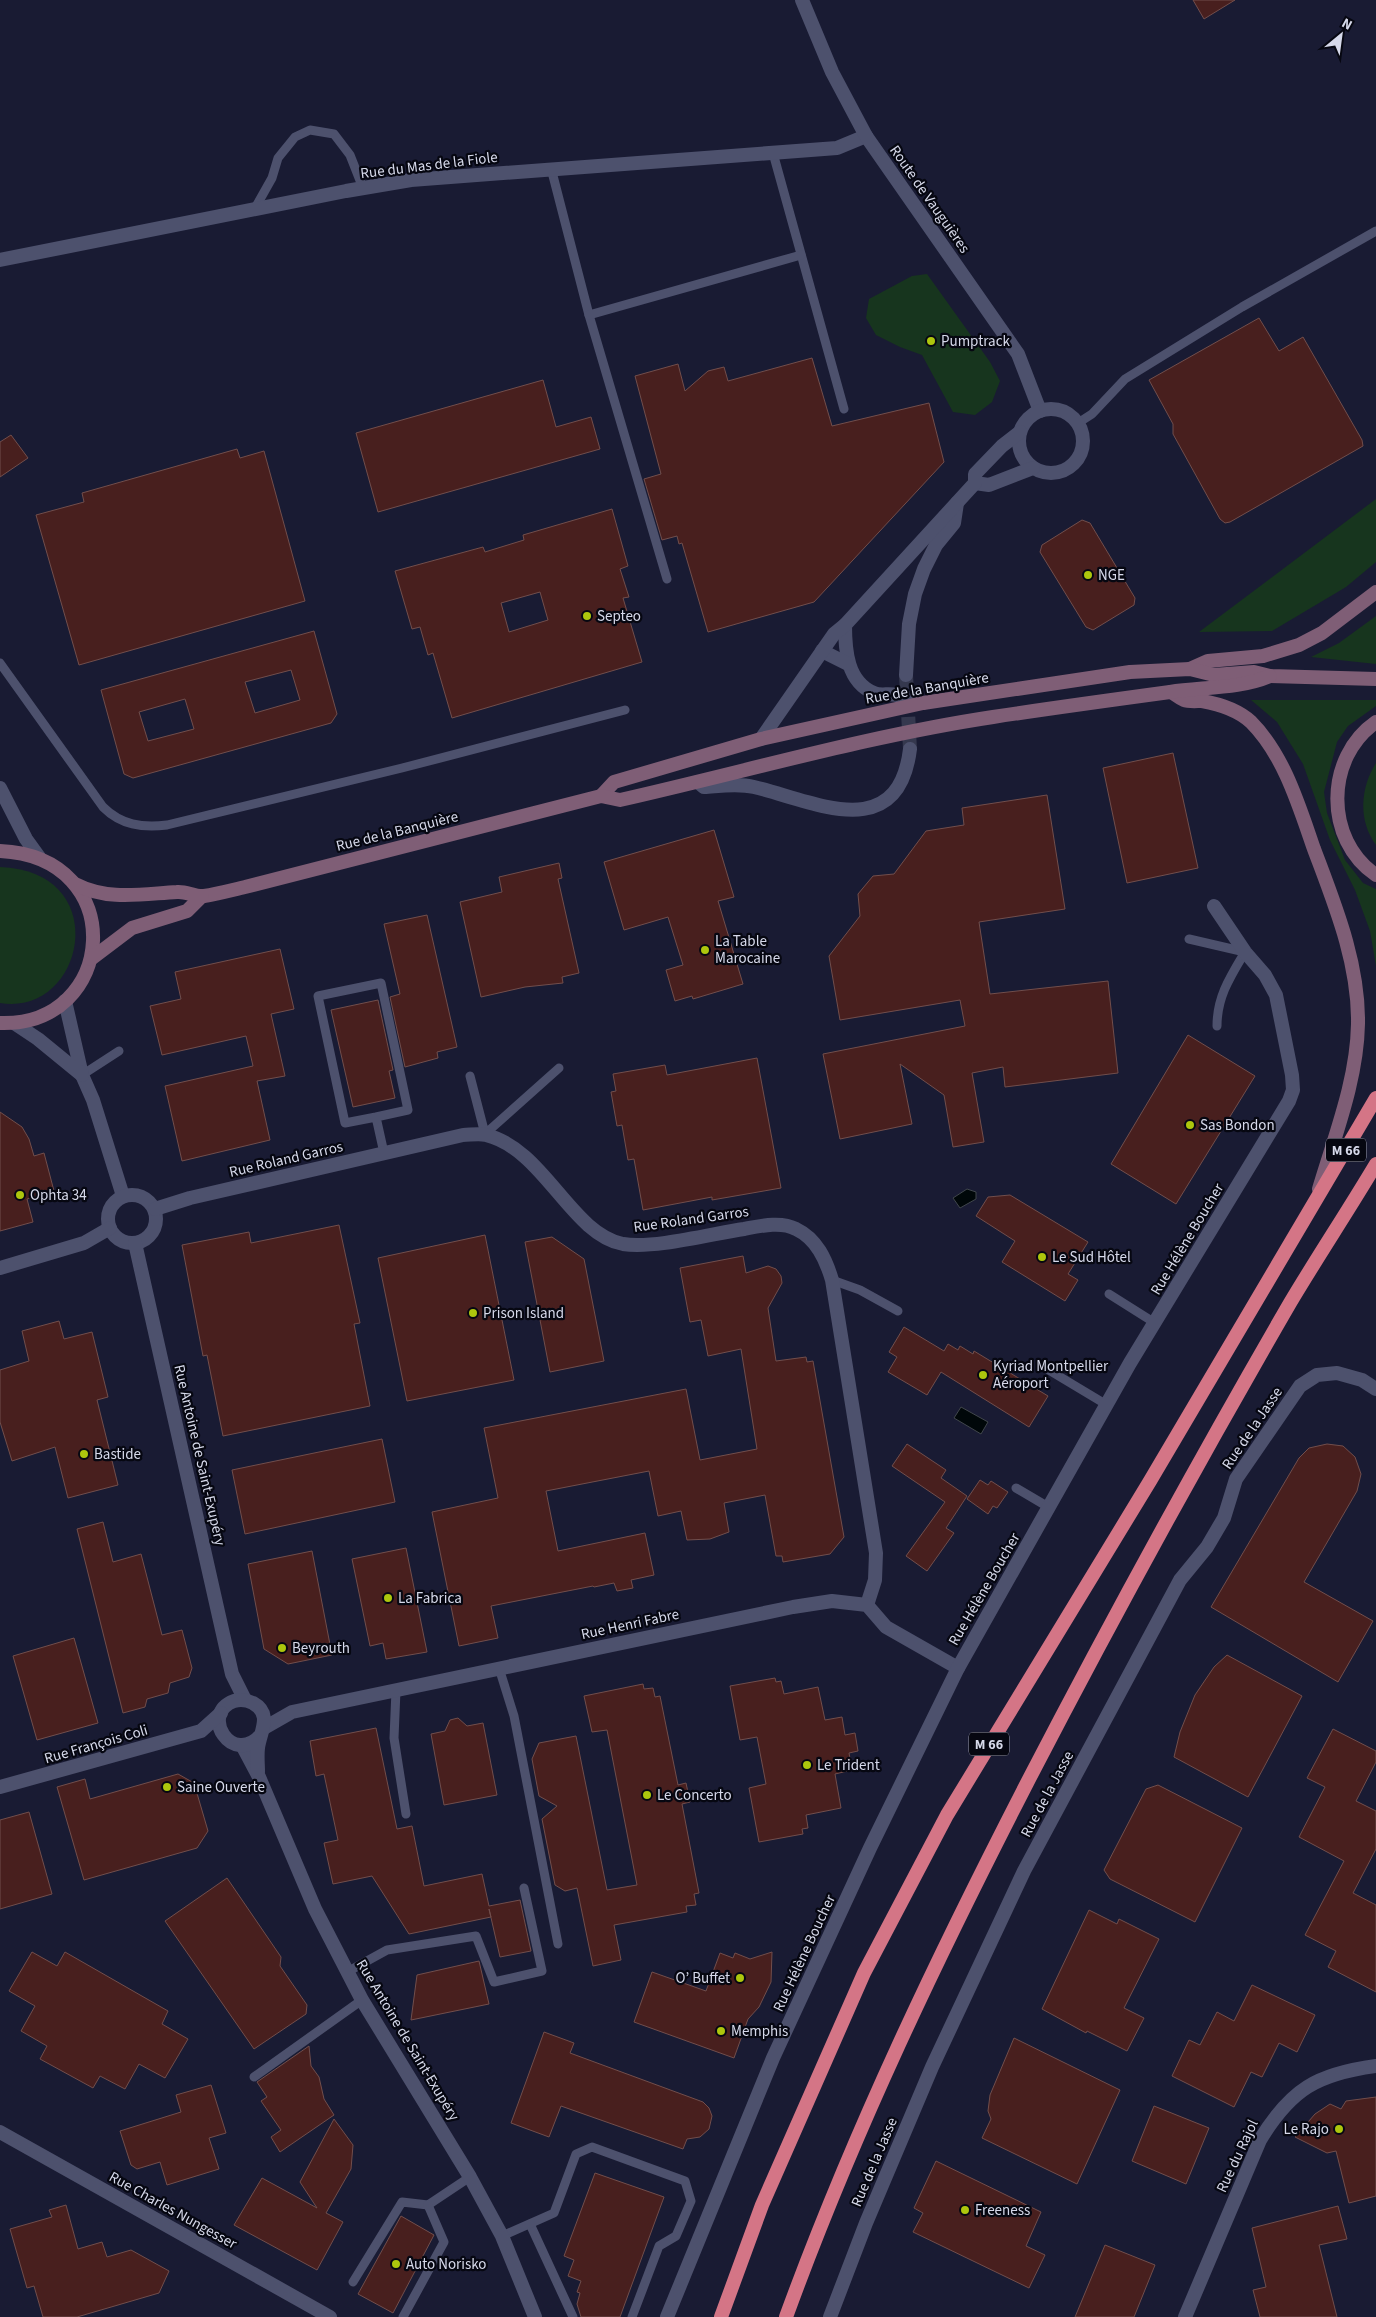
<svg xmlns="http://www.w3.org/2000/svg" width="1376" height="2317" viewBox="0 0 1376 2317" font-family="'Source Sans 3',sans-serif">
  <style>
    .green { fill: #17351e }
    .water { fill: #000709; stroke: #40464c }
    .building { fill: #481f1e; stroke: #714e4c; fill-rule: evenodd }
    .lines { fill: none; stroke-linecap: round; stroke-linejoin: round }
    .tertiary-tunnel { stroke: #35384e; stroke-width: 14; stroke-dasharray: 14 7; stroke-linecap: butt }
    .service { stroke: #4d516d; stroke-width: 9 }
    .minor { stroke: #4d516d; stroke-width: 14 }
    .tertiary { stroke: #4d516d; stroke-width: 14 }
    .secondary { stroke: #7f5e76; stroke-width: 14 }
    .trunk { stroke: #d47586; stroke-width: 14 }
    .poi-dot { fill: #adc60d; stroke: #060711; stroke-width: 2 }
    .labels { text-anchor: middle; stroke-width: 4.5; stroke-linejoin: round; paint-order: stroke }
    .shield { fill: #060711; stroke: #989aa9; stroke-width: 1 }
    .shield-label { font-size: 14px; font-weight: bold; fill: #d6d9ea }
    .street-label { font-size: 15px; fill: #d6d9ea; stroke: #060711 }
    .poi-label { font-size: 15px; fill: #d6d9ea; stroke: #060711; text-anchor: start }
  </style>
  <rect width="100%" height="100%" fill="#191b33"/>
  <g class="green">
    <path d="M927,274L990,362L1000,381L992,402L975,415L953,412L922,355L900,347L876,335L866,318L869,299L912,276Z"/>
    <path d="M1376,499V562L1346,587L1272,631L1199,632Z"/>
    <path d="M1376,616V664L1311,657L1339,643Z"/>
    <path d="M1251,700H1376V706L1348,726L1337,742L1324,792L1327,813L1345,860L1363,883L1376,889V966L1370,931L1355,890L1330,840L1303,764L1277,722Z"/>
    <path d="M1376,763V845C1358,821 1360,788 1376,763Z"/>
    <path d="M0,867C115,871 85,1017 0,1003Z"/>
  </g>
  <g class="water">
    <path d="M967,1189L976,1192V1199L960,1208L953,1198Z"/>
    <path d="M961,1407L988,1422L981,1434L954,1418Z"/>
  </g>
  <g class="building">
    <path d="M1193,0H1235L1204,19Z"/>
    <path d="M1259,318L1279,351L1303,337L1362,440L1363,446L1230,522L1225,523L1220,519L1173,434V424L1149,380Z"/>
    <path d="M812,358L832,426L929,403L944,462L814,602L708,632L682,543L679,544L677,536L662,540L644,479L661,474L635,376L678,364L685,391L708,371L724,367L728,381Z"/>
    <path d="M543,380L556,427L591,417L600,449L378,512L356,433Z"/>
    <path d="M11,435L28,458L0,477V442Z"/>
    <path d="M237,449L240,458L264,451L305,601L79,665L36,515L84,502L82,493Z"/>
    <path d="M612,509L628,566L620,569L629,597L623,598L642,662L452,718L433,653L428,655L420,627L412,629L395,571L483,547L485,552L524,540L523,535ZM540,592L548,620L509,632L501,603Z"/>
    <path d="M1082,520L1090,523L1135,598L1134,605L1093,630L1086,627L1040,552L1042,545Z"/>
    <path d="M314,631L337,714L331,723L133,778L124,774L101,690ZM291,670L300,700L255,713L245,682ZM185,699L194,729L148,741L139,712Z"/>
    <path d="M1173,753L1198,868L1127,883L1103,768Z"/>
    <path d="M1047,795L1065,909L979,922L990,994L1108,981L1118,1073L1005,1087L1003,1067L972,1073L984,1142L953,1147L944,1095L900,1064L912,1124L840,1139L823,1054L965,1026L960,1000L840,1020L829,956L860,916L858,894L873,876L894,874L926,831L964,825L962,808Z"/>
    <path d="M714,830L734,897L718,901L743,984L693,999L692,996L675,1001L666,970L683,965L668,917L624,930L604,862Z"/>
    <path d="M559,863L562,878L558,879L579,973L562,977L563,983L525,987L481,997L460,902L502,892L499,877Z"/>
    <path d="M427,915L457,1047L437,1052L438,1058L405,1067L390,997L400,994L384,924Z"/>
    <path d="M280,949L294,1009L271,1014L285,1076L257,1081L270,1140L182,1161L165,1086L253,1066L246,1036L162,1055L150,1006L181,999L175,972Z"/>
    <path d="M378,1000L393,1070L389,1071L395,1098L353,1107L331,1010Z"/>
    <path d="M1188,1035L1255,1076L1176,1204L1111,1164Z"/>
    <path d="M757,1058L781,1188L712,1200V1197L643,1210L634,1159L628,1160L622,1125L617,1126L611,1092L616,1091L613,1074L665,1065L667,1075Z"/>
    <path d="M0,1112L22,1127L29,1139L34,1156L44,1153L54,1191L27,1199L33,1222L0,1231Z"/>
    <path d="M1010,1195L1088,1242L1068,1274L1078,1280L1065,1301L1002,1262L1015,1241L976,1216L988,1197Z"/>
    <path d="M339,1225L360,1323L354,1324L370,1406L223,1436L207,1355L203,1356L182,1245L249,1232L251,1243Z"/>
    <path d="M485,1235L514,1380L407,1401L378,1258Z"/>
    <path d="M552,1237L584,1259L604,1361L550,1372L525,1242Z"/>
    <path d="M743,1256L746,1273L768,1266L776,1269L781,1276L782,1283L768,1308L776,1361L806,1357L807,1362L813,1361L844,1537L830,1554L783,1562L782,1556H776L765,1495L724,1503L729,1532L710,1539L687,1540L681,1511L658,1516L649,1471L546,1491L558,1551L645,1533L654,1575L631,1580L633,1588L617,1591L614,1583L594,1587L593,1586L491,1606L498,1638L459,1646L432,1512L498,1498L484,1428L686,1389L700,1460L757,1449L741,1349L708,1356L701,1320L690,1322L680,1268Z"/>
    <path d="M59,1321L64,1339L92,1332L108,1397L97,1400L118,1485L68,1498L55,1447L12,1461L0,1422V1370L29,1361L22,1331Z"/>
    <path d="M904,1327L944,1351L948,1344L958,1350L960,1346L973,1354L974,1351L1048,1396L1029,1427L941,1372L927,1395L888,1372L897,1357L889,1352Z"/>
    <path d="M382,1439L395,1502L245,1534L232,1470Z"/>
    <path d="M907,1444L946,1470L941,1478L967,1496L946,1528L954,1533L927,1571L906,1556L945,1502L892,1466Z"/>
    <path d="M1327,1444L1343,1446L1355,1457L1361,1474L1357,1491L1304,1582L1373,1621L1338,1682L1211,1607L1299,1458L1309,1448Z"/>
    <path d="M980,1480L988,1485L991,1481L1008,1492L997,1508L993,1506L988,1514L967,1499Z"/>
    <path d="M103,1522L113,1562L141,1554L162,1635L182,1630L192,1668L189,1677L170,1683L168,1693L147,1699L145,1707L123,1713L77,1529Z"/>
    <path d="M406,1548L427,1652L386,1659L383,1643L370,1646L352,1559Z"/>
    <path d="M312,1551L332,1655L288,1664L264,1649L248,1564Z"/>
    <path d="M74,1638L98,1723L37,1740L13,1656Z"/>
    <path d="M1227,1655L1302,1696L1248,1797L1174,1757L1180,1732L1195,1695L1214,1667Z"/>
    <path d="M775,1678L776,1682L781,1681L784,1694L818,1687L825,1720L842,1717L845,1735L855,1733L858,1751L849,1753L852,1770L835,1774L841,1808L806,1815L808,1828L802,1829L803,1834L759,1842L749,1788L766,1784L757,1737L740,1740L730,1686Z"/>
    <path d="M643,1684L644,1689L653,1688L655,1697L660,1696L678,1785L686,1783L690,1802L682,1804L699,1893L694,1894L696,1905L686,1906L687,1912L614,1925L621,1960L593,1966L577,1888L565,1891L555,1885L542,1819L557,1806L539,1796L532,1759L539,1743L576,1736L607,1890L637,1885L607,1730L592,1732L584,1696Z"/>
    <path d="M458,1718L467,1726L483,1723L497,1795L444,1805L431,1734L445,1731L450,1720Z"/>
    <path d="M376,1728L397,1829L412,1826L424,1886L482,1874L489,1906L520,1900L531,1951L500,1957L489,1909L491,1917L409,1934L372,1876L333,1884L324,1843L338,1840L324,1774L316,1776L310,1741Z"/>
    <path d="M1333,1729L1376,1751V1762L1356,1801L1376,1811V1849L1353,1893L1376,1905V1992L1328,1967L1336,1951L1305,1935L1344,1861L1299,1837L1325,1787L1307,1778Z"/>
    <path d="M178,1774L194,1783L208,1831L197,1848L84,1880L57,1787L85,1779L90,1799Z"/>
    <path d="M1158,1785L1242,1828L1195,1922L1110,1879L1104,1870L1146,1789Z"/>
    <path d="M29,1812L52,1894L0,1909V1820Z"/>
    <path d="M227,1878L281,1957L280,1966L307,2005L306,2014L254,2049L165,1921Z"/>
    <path d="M1089,1910L1117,1924L1119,1919L1159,1939L1124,2008L1144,2018L1127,2051L1087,2031L1086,2033L1042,2009Z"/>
    <path d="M32,1952L57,1966L65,1952L168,2011L162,2024L188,2039L165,2078L139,2064L125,2089L100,2076L93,2088L40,2059L47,2046L21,2031L35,2006L9,1991Z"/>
    <path d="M772,1952L771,1982L759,2007L748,2019L734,2058L634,2022L652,1972L706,1991L720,1953L733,1958L735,1953L750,1959Z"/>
    <path d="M479,1961L489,2004L411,2020L417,1975Z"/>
    <path d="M1252,1985L1315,2015L1297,2052L1279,2043L1262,2077L1251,2072L1234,2107L1172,2076L1189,2040L1200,2045L1217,2012L1234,2021Z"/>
    <path d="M544,2032L574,2043L570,2053L703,2102L709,2108L712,2116L709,2129L700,2137L687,2139L683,2149L561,2106L549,2137L511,2123Z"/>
    <path d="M1014,2038L1120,2090L1077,2184L982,2138L991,2119L988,2111L990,2095Z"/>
    <path d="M309,2046L311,2066L319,2077L324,2099L334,2115L280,2152L271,2137L281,2130L261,2101L267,2097L257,2082Z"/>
    <path d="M211,2085L226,2133L209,2138L219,2169L167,2185L160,2162L137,2169L131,2165L120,2131L181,2112L176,2095Z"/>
    <path d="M1376,2097V2196L1349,2203L1336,2151L1327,2153L1295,2137L1315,2114L1330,2104L1341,2109L1346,2101Z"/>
    <path d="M1154,2106L1209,2128L1186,2184L1132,2161Z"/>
    <path d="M334,2119L353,2145L351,2169L326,2213L343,2222L317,2270L234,2225L262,2178L317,2208L300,2182Z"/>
    <path d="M936,2161L1041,2212L1026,2246L1045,2255L1029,2288L913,2232L923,2213L914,2208Z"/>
    <path d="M595,2173L664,2197L620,2317H581L577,2304L580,2293L577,2292L581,2281L568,2276L574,2260L564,2256Z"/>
    <path d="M66,2205L78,2249L102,2242L107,2257L131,2250L169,2271L159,2293L77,2317H43L34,2286L27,2288L10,2229L52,2217L49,2210Z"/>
    <path d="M1338,2206L1347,2239L1319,2245L1337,2317H1260L1253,2290L1266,2287L1252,2228Z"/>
    <path d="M401,2216L434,2235L393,2313L358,2294Z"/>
    <path d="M1105,2245L1155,2265L1134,2317H1075Z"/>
  </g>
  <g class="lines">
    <path class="tertiary-tunnel" d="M906,675L910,749"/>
    <g class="service">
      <path d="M773,153L844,409"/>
      <path d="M551,168L589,315L667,579"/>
      <path d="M254,210L272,178L278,158L295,137L310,130L334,134L350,155L363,188"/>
      <path d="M589,315L801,255"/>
      <path d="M1078,423L1092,414L1125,379L1242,307L1376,231"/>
      <path d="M0,663L103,807C121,825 142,828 167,825L402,768L625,710"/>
      <path d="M1189,939L1245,952C1230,977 1217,997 1217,1026"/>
      <path d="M82,1075L119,1051"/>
      <path d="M470,1076L485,1134L559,1068"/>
      <path d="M376,1117L408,1110L381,983L318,996L345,1123L376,1117L384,1153"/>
      <path d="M832,1280L860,1290L898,1311"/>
      <path d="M1109,1294L1155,1323"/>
      <path d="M1047,1369L1107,1405"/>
      <path d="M1016,1488L1050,1508"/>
      <path d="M499,1668L514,1716L558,1944"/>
      <path d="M396,1690L394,1738L406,1814"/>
      <path d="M347,1972L387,1950L476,1936L494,1982L542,1971L524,1888"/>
      <path d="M254,2077L362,2000"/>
      <path d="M530,2224L573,2317"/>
      <path d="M502,2236L554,2213L576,2154L592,2147L685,2181L691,2201L676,2236L659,2246L632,2317"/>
      <path d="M353,2282L402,2202L428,2205L470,2177"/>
      <path d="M403,2317L444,2242L428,2205"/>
    </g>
    <g class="minor">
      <path d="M0,260L346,191L411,180L837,148L866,136"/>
      <path d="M65,1001L82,1075L93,1100L123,1196"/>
      <path d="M14,1023L38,1039L82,1075"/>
      <circle cx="132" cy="1219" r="24"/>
      <path d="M155,1209L190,1198L463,1135C470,1135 479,1133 486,1135C544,1149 571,1234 623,1244C654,1249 711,1234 744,1229C760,1226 781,1221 796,1229C817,1239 826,1260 832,1280L876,1553L875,1580L867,1605"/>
      <path d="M135,1243L232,1674L245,1700"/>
      <path d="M0,1268L84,1243L110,1228"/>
      <path d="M264,1728L292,1712L793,1607L832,1601L867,1605L886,1627L958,1668"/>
      <path d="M242,1745L259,1777L315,1909L362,2000L470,2177L502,2236L535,2317"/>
      <path d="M258,1772C258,1764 257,1756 258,1748C260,1732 273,1714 253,1703C247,1700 241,1699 234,1701C199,1714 232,1767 261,1735"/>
      <path d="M0,1787L201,1731L221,1713"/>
      <path d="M0,2132L330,2317"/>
      <path d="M667,2317L773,2058L870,1848L958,1668L1130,1363L1289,1101L1293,1090L1292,1075L1276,995L1265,975L1245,952L1214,906"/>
    </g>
    <g class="tertiary">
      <path d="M802,0L832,72L866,136L1018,354L1040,411"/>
      <circle cx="1051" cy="441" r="32"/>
      <path d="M975,483L989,485L1033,468"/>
      <path d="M845,625C845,650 847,682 874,693C880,696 889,693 897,695C906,697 914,700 923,703"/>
      <path d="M822,651L848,664"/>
      <path d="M906,675L909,624L915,594L924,569L936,545L954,523L957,503"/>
      <path d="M761,739L834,634L845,625L975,483V474L1002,446L1020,432"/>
      <path d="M698,782L704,787C720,786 738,783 754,787C813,801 898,846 910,749"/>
      <path d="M0,788L26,839L39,857"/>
      <path d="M830,2317L866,2223L932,2067L1024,1871L1180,1580L1207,1547L1224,1518L1236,1479L1300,1386L1317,1375L1337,1373L1362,1380L1376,1389"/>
      <path d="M1185,2317L1260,2140C1291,2089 1317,2074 1376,2066"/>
    </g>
    <g class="secondary">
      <path d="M1190,669L1208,661L1263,656L1299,645L1322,633L1376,592"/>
      <path d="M1171,692C1175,694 1179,698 1184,700C1189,702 1197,701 1202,701C1219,704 1238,710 1251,722C1284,755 1299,806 1314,849C1335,905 1359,963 1358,1024C1357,1080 1335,1135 1319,1189"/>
      <path d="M1376,722C1325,757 1324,840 1376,875"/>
      <path d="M601,796L614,782L761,739L923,703L1130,672L1190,669L1214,675L1254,672L1270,676L1376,679"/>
      <path d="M0,851C131,857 117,1027 0,1023"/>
      <path d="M75,884C108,901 141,894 177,892C186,891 195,897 204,896C217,894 232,890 245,887L601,796L620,800C744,772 867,736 993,717C1052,708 1111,700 1170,692C1202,687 1240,689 1270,676"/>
      <path d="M91,959L132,928L187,911L202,896"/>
    </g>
    <g class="trunk">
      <path d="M721,2317L762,2205L864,1973L947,1815L1150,1481L1376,1098"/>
      <path d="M786,2317C853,2133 938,1956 1027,1783C1111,1621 1199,1460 1290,1303C1318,1256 1348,1211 1376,1164"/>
    </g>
  </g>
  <g class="poi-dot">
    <circle cx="931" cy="341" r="5"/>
    <circle cx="1088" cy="575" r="5"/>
    <circle cx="587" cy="616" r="5"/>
    <circle cx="705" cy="950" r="5"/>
    <circle cx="1190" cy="1125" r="5"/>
    <circle cx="20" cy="1195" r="5"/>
    <circle cx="1042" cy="1257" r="5"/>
    <circle cx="473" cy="1313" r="5"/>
    <circle cx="983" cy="1375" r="5"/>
    <circle cx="84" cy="1454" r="5"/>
    <circle cx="388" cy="1598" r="5"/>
    <circle cx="282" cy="1648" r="5"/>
    <circle cx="807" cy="1765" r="5"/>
    <circle cx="167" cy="1787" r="5"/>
    <circle cx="647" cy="1795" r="5"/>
    <circle cx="740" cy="1978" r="5"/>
    <circle cx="721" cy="2031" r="5"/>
    <circle cx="1339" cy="2129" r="5"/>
    <circle cx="965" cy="2210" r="5"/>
    <circle cx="396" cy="2264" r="5"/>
  </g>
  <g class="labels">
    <g class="shield">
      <rect x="1326" y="1138.5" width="40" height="23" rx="4"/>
      <rect x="969" y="1732.5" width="40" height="23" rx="4"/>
    </g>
    <g class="shield-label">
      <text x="1346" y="1155">M 66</text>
      <text x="989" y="1749">M 66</text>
    </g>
    <g class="street-label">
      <text transform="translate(429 165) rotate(-7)" y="5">Rue du Mas de la Fiole</text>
      <text transform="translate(930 199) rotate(55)" y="5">Route de Vauguières</text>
      <text transform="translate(927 688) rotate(-10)" y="5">Rue de la Banquière</text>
      <text transform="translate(397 831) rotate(-14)" y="5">Rue de la Banquière</text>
      <text transform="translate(286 1159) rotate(-13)" y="5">Rue Roland Garros</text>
      <text transform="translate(691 1219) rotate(-8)" y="5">Rue Roland Garros</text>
      <text transform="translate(1187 1239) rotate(-59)" y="5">Rue Hélène Boucher</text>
      <text transform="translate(1252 1428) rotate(-56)" y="5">Rue de la Jasse</text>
      <text transform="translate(200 1455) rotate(77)" y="5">Rue Antoine de Saint-Exupéry</text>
      <text transform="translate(984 1589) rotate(-60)" y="5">Rue Hélène Boucher</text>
      <text transform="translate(630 1624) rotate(-12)" y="5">Rue Henri Fabre</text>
      <text transform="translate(96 1744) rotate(-16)" y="5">Rue François Coli</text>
      <text transform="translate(1047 1794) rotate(-62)" y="5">Rue de la Jasse</text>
      <text transform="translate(804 1953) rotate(-65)" y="5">Rue Hélène Boucher</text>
      <text transform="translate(408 2040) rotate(59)" y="5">Rue Antoine de Saint-Exupéry</text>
      <text transform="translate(1237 2156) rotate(-65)" y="5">Rue du Rajol</text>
      <text transform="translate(874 2162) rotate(-67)" y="5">Rue de la Jasse</text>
      <text transform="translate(173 2210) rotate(29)" y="5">Rue Charles Nungesser</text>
    </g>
    <g class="poi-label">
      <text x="941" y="346">Pumptrack</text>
      <text x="1098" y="580">NGE</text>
      <text x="597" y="621">Septeo</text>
      <text x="715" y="946">La Table<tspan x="715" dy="17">Marocaine</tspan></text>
      <text x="1200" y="1130">Sas Bondon</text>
      <text x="30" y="1200">Ophta 34</text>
      <text x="1052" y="1262">Le Sud Hôtel</text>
      <text x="483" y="1318">Prison Island</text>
      <text x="993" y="1371">Kyriad Montpellier<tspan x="993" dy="17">Aéroport</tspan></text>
      <text x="94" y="1459">Bastide</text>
      <text x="398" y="1603">La Fabrica</text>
      <text x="292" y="1653">Beyrouth</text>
      <text x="817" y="1770">Le Trident</text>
      <text x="177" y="1792">Saine Ouverte</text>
      <text x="657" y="1800">Le Concerto</text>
      <text x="730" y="1983" text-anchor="end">O’ Buffet</text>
      <text x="731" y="2036">Memphis</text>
      <text x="1329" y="2134" text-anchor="end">Le Rajo</text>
      <text x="975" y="2215">Freeness</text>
      <text x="406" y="2269">Auto Norisko</text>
    </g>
  </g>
  <g transform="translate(1341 35) rotate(29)" stroke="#060711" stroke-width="4" paint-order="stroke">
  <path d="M0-4L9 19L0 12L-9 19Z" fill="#d6d9ea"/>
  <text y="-8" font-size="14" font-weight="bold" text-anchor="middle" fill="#d6d9ea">N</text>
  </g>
</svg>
